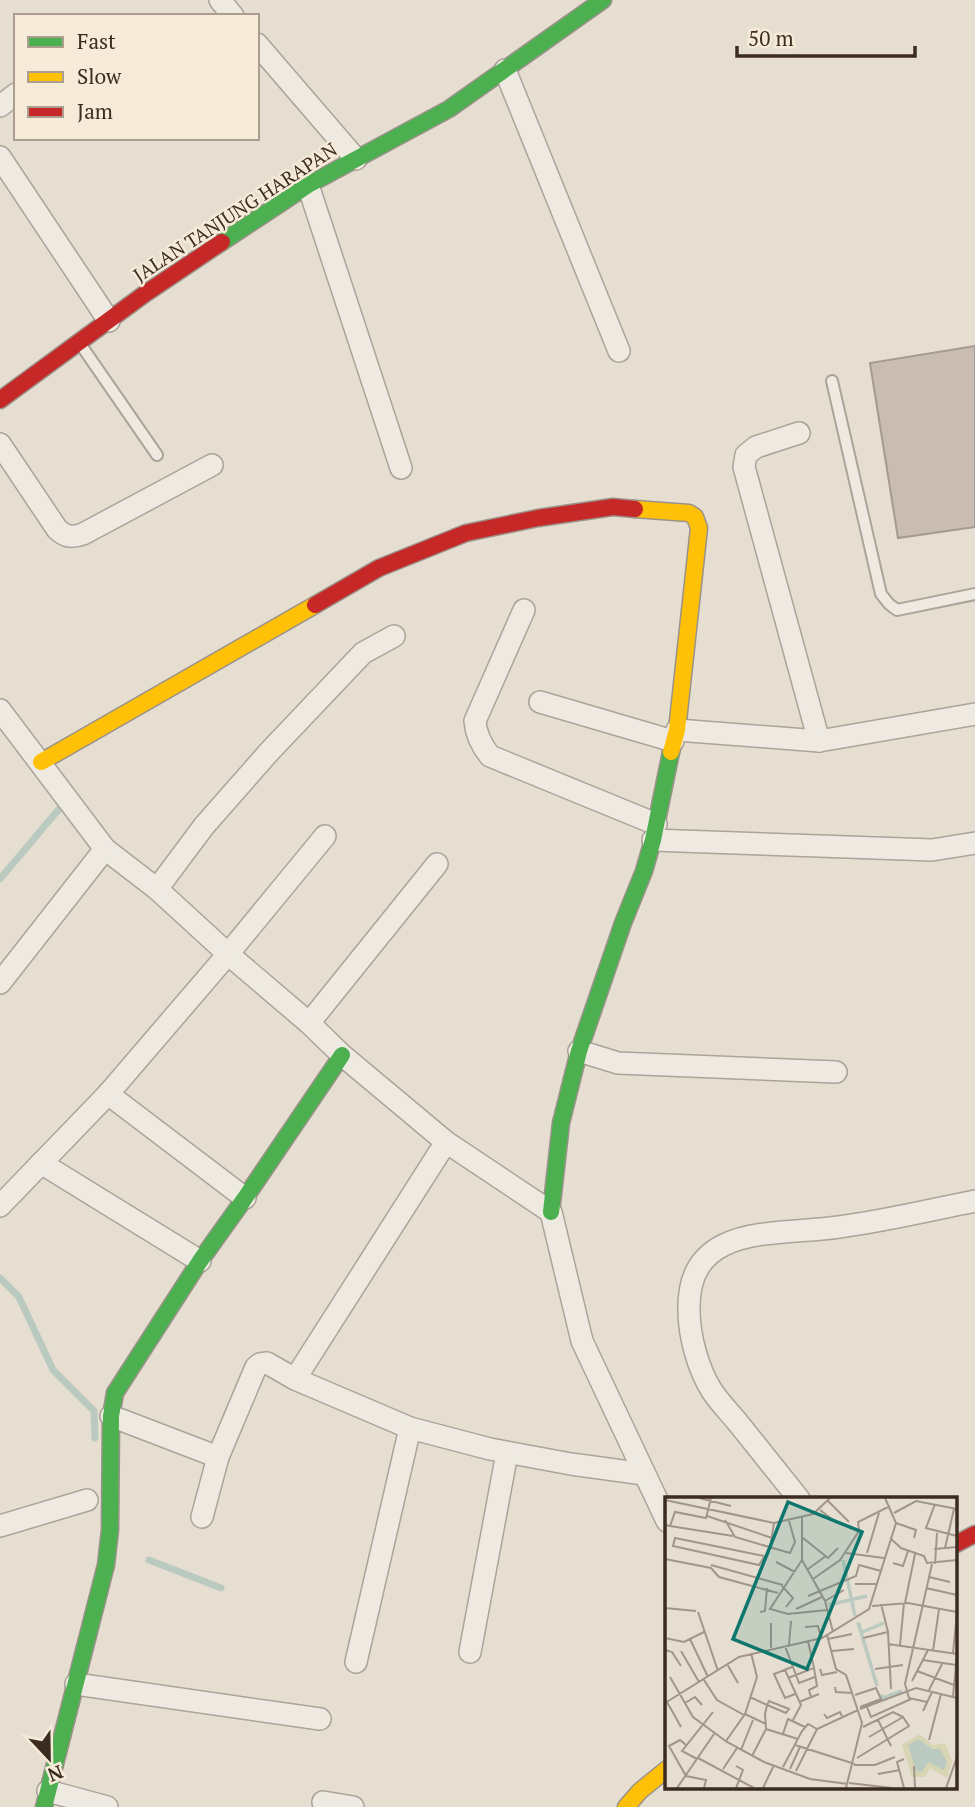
<svg xmlns="http://www.w3.org/2000/svg" width="975" height="1807" viewBox="0 0 975 1807" font-family="'PT Serif',serif">
  <style>
    .lines { fill: none; stroke-linecap: round; stroke-linejoin: round }
    .stream { stroke: #bbcac0; stroke-width: 7 }
    .building { fill: #c9bcb2; stroke: #a79a90; stroke-width: 2 }
    .lane-casing { stroke: #aca399; stroke-width: 14 }
    .street-casing { stroke: #aca399; stroke-width: 24 }
    .fast-casing { stroke: #9b938a; stroke-width: 19 }
    .slow-casing { stroke: #9b938a; stroke-width: 19 }
    .jam-casing { stroke: #9b938a; stroke-width: 19 }
    .lane { stroke: #eeeae2; stroke-width: 10 }
    .street { stroke: #eeeae2; stroke-width: 21 }
    .fast { stroke: #4caf50; stroke-width: 16 }
    .slow { stroke: #ffc107; stroke-width: 16 }
    .jam { stroke: #c62828; stroke-width: 16 }
    .labels { text-anchor: middle; stroke-width: 5; stroke-linejoin: round; paint-order: stroke }
    .street-label { font-size: 19px; fill: #3b2b21; stroke: #f6ebd8 }
    .inset-river { fill: none; stroke: #bbcac0; stroke-width: 3.5 }
    .inset-road { fill: none; stroke: #a2968b; stroke-width: 2 }
    .view { fill: #0f766e; fill-opacity: 0.15; stroke: #0f766e; stroke-width: 3.5 }
    .inset-edge { fill: none; stroke: #3b2b21; stroke-width: 3.5 }
  </style>
  <rect width="100%" height="100%" fill="#e6ded1"/>
  <g class="lines">
    <g class="stream">
      <path d="M0,879L59,809"/>
      <path d="M0,1278L19,1297L53,1370L94,1411L95,1438"/>
      <path d="M149,1560L221,1588"/>
    </g>
  </g>
  <path class="building" d="M975,346V527L898,538L870,363Z"/>
  <g class="lines">
    <defs>
      <g id="lane">
        <path d="M81,345L157,455"/>
        <path d="M832,381L881,594L889,604L897,610L975,594"/>
      </g>
      <g id="street">
        <path d="M220,0L233,16"/>
        <path d="M257,44L356,159"/>
        <path d="M505,70L619,351"/>
        <path d="M0,106L16,94"/>
        <path d="M0,157L109,321"/>
        <path d="M308,185L401,468"/>
        <path d="M799,433L756,447L746,455L744,467L819,741"/>
        <path d="M0,444L57,529C65,537 72,538 83,534L212,465"/>
        <path d="M524,610L475,721C476,735 481,745 490,756L656,824"/>
        <path d="M540,702L673,741"/>
        <path d="M0,710L105,849L157,889L228,954L309,1023L342,1055L446,1142L551,1212L582,1341L667,1521"/>
        <path d="M677,730L819,741L975,714"/>
        <path d="M653,840L932,850L975,843"/>
        <path d="M157,889L204,826L269,752L363,653L394,636"/>
        <path d="M0,983L105,849"/>
        <path d="M309,1023L437,864"/>
        <path d="M579,1051L618,1063L836,1072"/>
        <path d="M108,1094L245,1198"/>
        <path d="M41,1163L200,1261"/>
        <path d="M0,1206L108,1094L228,954L325,836"/>
        <path d="M295,1379L446,1142"/>
        <path d="M111,1416L218,1457"/>
        <path d="M799,1499C779,1474 759,1449 739,1424C730,1413 720,1403 712,1391C698,1369 689,1336 689,1310C687,1222 777,1236 839,1227C885,1221 930,1210 975,1201"/>
        <path d="M202,1517L218,1457L256,1367L260,1364L267,1363L295,1379L410,1428L490,1449L571,1464L644,1474"/>
        <path d="M0,1526L87,1500"/>
        <path d="M470,1652L507,1453"/>
        <path d="M356,1662L410,1428"/>
        <path d="M76,1684L320,1719"/>
        <path d="M48,1791L107,1807"/>
        <path d="M323,1802L353,1807"/>
      </g>
      <g id="fast">
        <path d="M222,242L308,185L449,109L603,0"/>
        <path d="M551,1212L561,1123L579,1051L623,923L644,871L653,840L671,752"/>
        <path d="M44,1807L106,1565L110,1530L111,1416L115,1393L200,1261L245,1198L342,1055"/>
      </g>
      <g id="slow">
        <path d="M635,509L689,513L695,517L699,528L677,730L671,752"/>
        <path d="M41,762L315,605"/>
        <path d="M626,1807L640,1791L667,1769"/>
      </g>
      <g id="jam">
        <path d="M0,400L146,293L222,242"/>
        <path d="M315,605L379,568L466,533L538,518L613,507L635,509"/>
        <path d="M956,1544L975,1534"/>
      </g>
    </defs>
    <use href="#lane" class="lane-casing"/>
    <use href="#street" class="street-casing"/>
    <use href="#fast" class="fast-casing"/>
    <use href="#slow" class="slow-casing"/>
    <use href="#jam" class="jam-casing"/>
    <use href="#lane" class="lane"/>
    <use href="#street" class="street"/>
    <use href="#fast" class="fast"/>
    <use href="#slow" class="slow"/>
    <use href="#jam" class="jam"/>
  </g>
  <g class="labels">
    <g class="street-label">
      <text transform="translate(235 212) rotate(-33)" y="7">JALAN TANJUNG HARAPAN</text>
    </g>
  </g>
  <g transform="translate(665 1497)">
    <rect width="292" height="292" fill="#e6ded1"/>
    <path d="M254,237L268,248L280,246L287,264L282,281L265,271L260,280H247L237,248Z" fill="#d7d5b4"/>
    <path d="M253,242L267,252H275L282,265L279,273L263,265L257,275L251,274L243,248Z" fill="#bbcac0"/>
    <path class="inset-river" d="M178,63L190,119M163,108L202,99M193,125L212,189M195,136L219,126M216,198L218,201L237,194"/>
    <path class="inset-road" d="M34,1L66,9M0,3L109,26L148,17L165,1M163,4L184,25M270,7L261,31L292,39M155,13L172,26M229,16L251,4L292,12M42,19L107,41M137,20V63L160,104L168,135M60,23L70,40L125,56L130,45L124,24M231,26L251,33L249,41M0,28L5,29L10,15L41,21L46,1M5,29L68,39M10,41L99,59V60L94,68L8,49ZM138,41L163,61L173,51M225,41L236,51L259,59L262,66L292,63M105,51L109,26M280,51L289,12M269,52L292,50M181,56L219,61M202,56L214,16M0,62L46,71L54,80L113,96M137,63L105,112L123,117L162,113M111,65L130,75M228,66L238,69L243,54M270,67L272,36M46,68L118,88M143,72L161,59M264,80L285,85M148,82L175,63L194,34L193,25L225,9M190,87H212M117,89L128,101L121,110M261,91L292,98M143,99L191,79L194,68L216,74M160,104L179,93M240,106L250,57M216,107L223,135L226,192M207,109L243,106L292,115M0,111L31,114M131,112L157,100M33,115L53,174M95,115L100,114L102,91M140,130L153,129L156,141M162,138L171,172L181,178L197,226L181,291M0,141L19,145L39,135M198,141L223,135M25,142L43,180M163,142L187,137M223,147L292,157M124,148L126,124M235,148L239,106M120,149L134,186L150,180M106,151V126M0,153L7,155L16,169M16,154L34,185M167,154L189,152M268,154L274,112M288,156L292,116M258,163L291,168M62,167L73,186M127,170L109,177L120,201L130,197M155,172L157,178L172,175M210,172L238,168M120,173L136,208L128,223M252,174L289,188M5,180L28,220L62,245L99,265L145,282L183,287M123,181L149,171L143,144M39,183L52,203L79,218M247,184L263,153M170,190L171,195L188,196M264,193L277,167M190,198L211,191L217,204M85,200L102,208L121,216L124,212L104,204L102,208L100,217L101,232L87,259M146,200L144,193L152,189L149,171M288,200L292,157M2,205L16,230M134,205L154,197M262,205L244,201L240,187L267,67M0,206L74,160L157,141L204,112L231,26L220,1M20,206L30,200L37,208M195,210L216,202M202,210L206,220L246,202M195,212L251,191L292,201M258,214L267,195M80,217L101,227M159,217L162,221L175,215L177,219M213,223L226,249M198,230L228,215L238,220M101,232L133,242M118,237L123,222L140,230M264,243L276,197M61,244L80,217L92,180L86,156M21,248L15,243L4,249L21,279L41,283L39,291M130,248L190,267M76,253L88,223M33,261L89,291M192,261L244,229L238,220L204,240M32,262L17,254L48,215M239,262L232,265L239,291M189,268H210L230,260M71,269L78,273L71,291M249,269L250,291M118,270L137,234L143,227L152,232M58,272L72,251M125,272L135,250M131,274L152,232L193,213M213,277L235,273M184,286L227,291M12,291L49,237M98,291L109,268M281,291L292,260"/>
    <path class="view" d="M123,5L197,35L142,172L68,142Z"/>
    <rect width="292" height="292" class="inset-edge"/>
  </g>
  <rect x="14" y="14" width="245" height="126" fill="#f6ebd8" stroke="#ab9e8f" stroke-width="2"/>
  <rect x="28" y="37" width="35" height="10" fill="#4caf50" stroke="#ab9e8f" stroke-width="2"/>
  <text x="77" y="49" font-size="21" fill="#3b2b21">Fast</text>
  <rect x="28" y="72" width="35" height="10" fill="#ffc107" stroke="#ab9e8f" stroke-width="2"/>
  <text x="77" y="84" font-size="21" fill="#3b2b21">Slow</text>
  <rect x="28" y="107" width="35" height="10" fill="#c62828" stroke="#ab9e8f" stroke-width="2"/>
  <text x="77" y="119" font-size="21" fill="#3b2b21">Jam</text>
  <g transform="translate(49 1758) rotate(158)" stroke="#f6ebd8" stroke-width="5" paint-order="stroke">
  <path d="M0-5L12 26L0 18L-12 26Z" fill="#3b2b21"/>
  <text y="-10" font-size="19" font-weight="bold" text-anchor="middle" fill="#3b2b21">N</text>
  </g>
  <path d="M737 46v10h178v-10" fill="none" stroke="#3b2b21" stroke-width="3.5"/>
  <text x="748" y="46" font-size="21" fill="#3b2b21" stroke="#f6ebd8" stroke-width="5" paint-order="stroke">50 m</text>
</svg>
